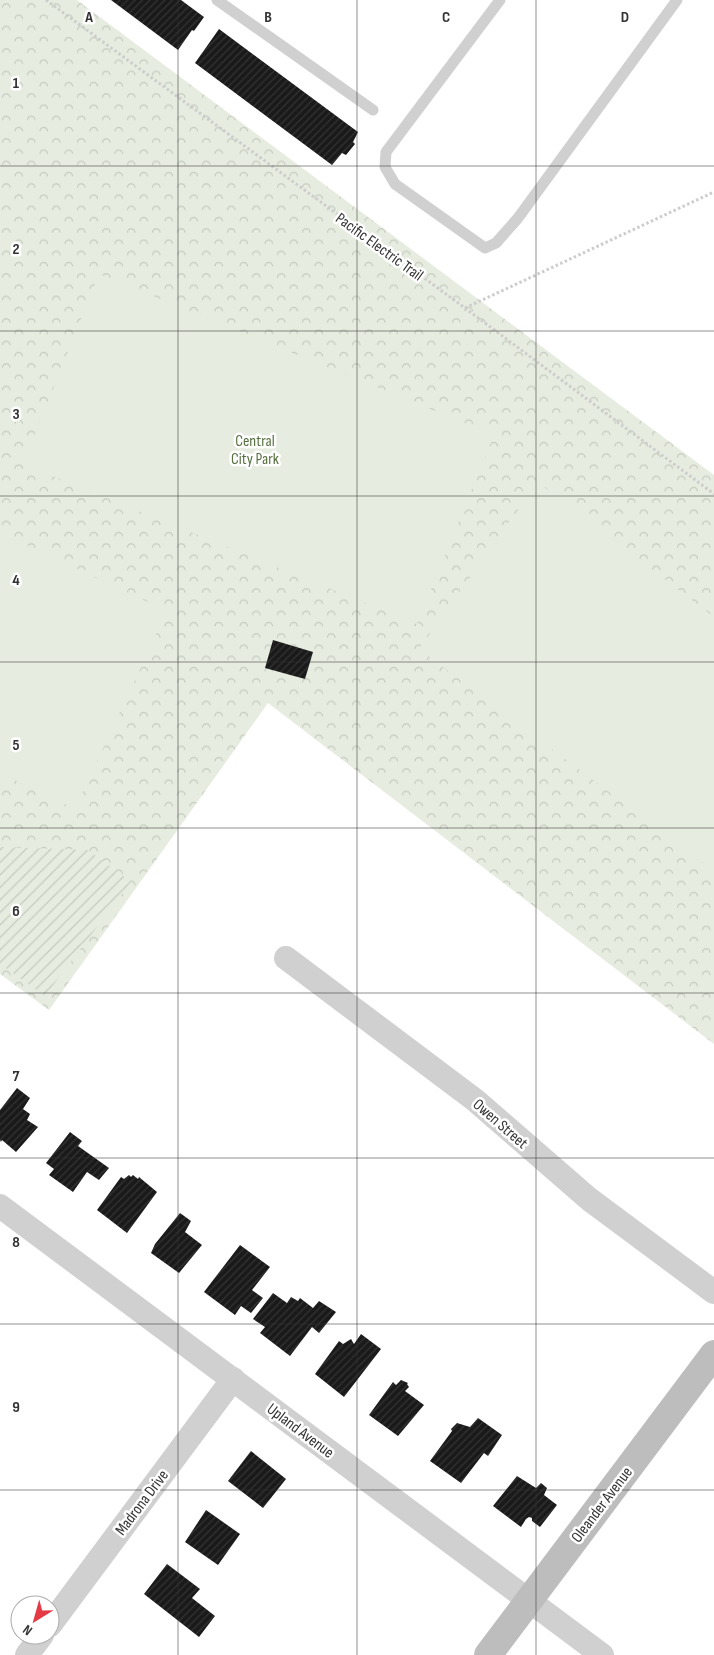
<svg xmlns="http://www.w3.org/2000/svg" width="714" height="1655" viewBox="0 0 714 1655" font-family="'Sofia Sans Condensed',sans-serif">
  <style>
    .park { fill: url(#park-crowns) }
    .garden { fill: url(#garden-furrows) }
    .pitch { fill: #e6ecdf }
    .building { fill: url(#building-hatch) }
    .lines { fill: none; stroke-linecap: round; stroke-linejoin: round }
    .path { stroke: #cdcdcd; stroke-width: 3; stroke-dasharray: 2.5 2.5; stroke-linecap: butt }
    .lane { stroke: #d0d0d0; stroke-width: 11 }
    .street { stroke: #d0d0d0; stroke-width: 24 }
    .secondary { stroke: #bdbdbd; stroke-width: 28 }
    .grid { fill: none; stroke: #333; stroke-width: 1; stroke-opacity: 0.55 }
    .labels { text-anchor: middle; stroke-width: 5; stroke-linejoin: round; paint-order: stroke }
    .street-label { font-size: 16px; fill: #333; stroke: #fff }
    .park-label { font-size: 16px; fill: #56703f; stroke: #fff }
    .grid-label { font-size: 16px; text-anchor: middle; font-weight: bold; fill: #333; stroke: #fff; stroke-width: 5; stroke-linejoin: round; paint-order: stroke }
  </style>
  <defs>
    <pattern id="park-crowns" width="20" height="18" patternUnits="userSpaceOnUse" patternTransform="scale(1.25)"><rect width="20" height="18" fill="#e6ecdf"/><path d="M2 6a3 3 0 1 1 6 0M12 15a3 3 0 1 1 6 0" fill="none" stroke="#c6cbc0"/></pattern>
    <pattern id="garden-furrows" width="10" height="10" patternUnits="userSpaceOnUse" patternTransform="scale(1.25)"><rect width="10" height="10" fill="#e6ecdf"/><path d="M-1 1l2-2M0 10L10 0M9 11l2-2" fill="none" stroke="#c6cbc0"/></pattern>
    <pattern id="building-hatch" width="6" height="6" patternUnits="userSpaceOnUse" patternTransform="scale(1.25)"><rect width="6" height="6" fill="#1a1a1a"/><path d="M-1 1l2-2M0 6l6-6M5 7l2-2" fill="none" stroke="#333"/></pattern>
  </defs>
  <rect width="100%" height="100%" fill="#fff"/>
  <path class="park" d="M0,0H77L714,475V1044L268,703L49,1010L0,974Z"/>
  <path class="garden" d="M0,847L88,850L131,882L45,996L0,964Z"/>
  <g class="pitch">
    <path d="M99,274L494,435L417,624L23,464Z"/>
    <path d="M538,482L714,617V871L419,649Z"/>
    <path d="M0,533L167,611L75,809L0,773Z"/>
  </g>
  <g class="building">
    <path d="M111,0H181L204,17L194,31L192,30L178,50Z"/>
    <path d="M219,29L358,132L353,142L355,144L346,155L342,153L332,165L195,63Z"/>
    <path d="M273,640L313,652L305,679L265,668Z"/>
    <path d="M17,1088L30,1098L23,1109L30,1114L27,1120L38,1127L16,1152L2,1140L1,1142L0,1140V1110Z"/>
    <path d="M70,1132L82,1141L78,1146L109,1168L99,1180L87,1172L73,1192L49,1175L54,1169L46,1163Z"/>
    <path d="M129,1175L131,1177L133,1175L138,1179L139,1177L157,1192L127,1233L97,1210L121,1177L124,1179Z"/>
    <path d="M180,1213L191,1221L185,1232L202,1245L179,1273L151,1253L155,1244Z"/>
    <path d="M240,1245L270,1267L252,1290L263,1298L251,1313L241,1306L235,1315L204,1292Z"/>
    <path d="M273,1293L287,1303L291,1297L298,1301L300,1298L313,1308L319,1301L336,1312L319,1333L312,1327L290,1356L260,1333L265,1327L253,1319Z"/>
    <path d="M361,1334L381,1349L344,1397L315,1374L339,1341L343,1344L351,1339L354,1344Z"/>
    <path d="M401,1380L408,1383L407,1384L409,1387L405,1391L424,1405L398,1436L369,1415L393,1382L396,1385Z"/>
    <path d="M478,1418L502,1435L488,1456L484,1453L461,1483L430,1461L452,1431L451,1429L457,1423L470,1427Z"/>
    <path d="M251,1451L286,1479L263,1508L228,1481Z"/>
    <path d="M517,1476L536,1488L541,1483L547,1488L544,1495L557,1505L540,1527L532,1521V1518L529,1517L526,1519L521,1527L493,1506Z"/>
    <path d="M206,1510L240,1534L218,1565L185,1542Z"/>
    <path d="M167,1564L200,1589L192,1598L215,1616L199,1637L144,1594Z"/>
  </g>
  <g class="lines">
    <g class="path">
      <path d="M46,0L465,308L714,494"/>
      <path d="M465,308L714,192"/>
    </g>
    <g class="lane">
      <path d="M217,0L373,110"/>
      <path d="M500,0L386,152L385,167L395,184L485,248L496,243L518,218L677,0"/>
    </g>
    <g class="street">
      <path d="M286,958L475,1100L589,1199L714,1292"/>
      <path d="M0,1206L602,1655"/>
      <path d="M50,1625L233,1379"/>
      <path d="M27,1655L42,1635"/>
    </g>
    <path class="secondary" d="M488,1655L714,1354"/>
  </g>
  <path class="grid" d="M178,0V1655M357,0V1655M536,0V1655M0,166H714M0,331H714M0,496H714M0,662H714M0,828H714M0,993H714M0,1158H714M0,1324H714M0,1490H714"/>
  <g class="labels">
    <g class="street-label">
      <text transform="translate(380 246) rotate(36)" y="6">Pacific Electric Trail</text>
      <text transform="translate(501 1123) rotate(41)" y="6">Owen Street</text>
      <text transform="translate(301 1430) rotate(37)" y="6">Upland Avenue</text>
      <text transform="translate(141 1502) rotate(-53)" y="6">Madrona Drive</text>
      <text transform="translate(601 1504) rotate(-53)" y="6">Oleander Avenue</text>
    </g>
    <g class="park-label">
      <text x="255" y="446">Central<tspan x="255" dy="18">City Park</tspan></text>
    </g>
  </g>
  <g class="grid-label">
    <text x="89" y="22">A</text>
    <text x="268" y="22">B</text>
    <text x="446" y="22">C</text>
    <text x="625" y="22">D</text>
    <text x="16" y="88">1</text>
    <text x="16" y="254">2</text>
    <text x="16" y="419">3</text>
    <text x="16" y="585">4</text>
    <text x="16" y="750">5</text>
    <text x="16" y="916">6</text>
    <text x="16" y="1081">7</text>
    <text x="16" y="1247">8</text>
    <text x="16" y="1412">9</text>
  </g>
  <g transform="translate(35 1620) rotate(217)"><circle r="24" fill="#ffffff" stroke="#adadad"/>
  <path d="M0-4L9 19L0 12L-9 19Z" fill="#e63946"/>
  <text y="-8" font-size="14" font-weight="bold" text-anchor="middle" fill="#333333">N</text>
  </g>
</svg>
